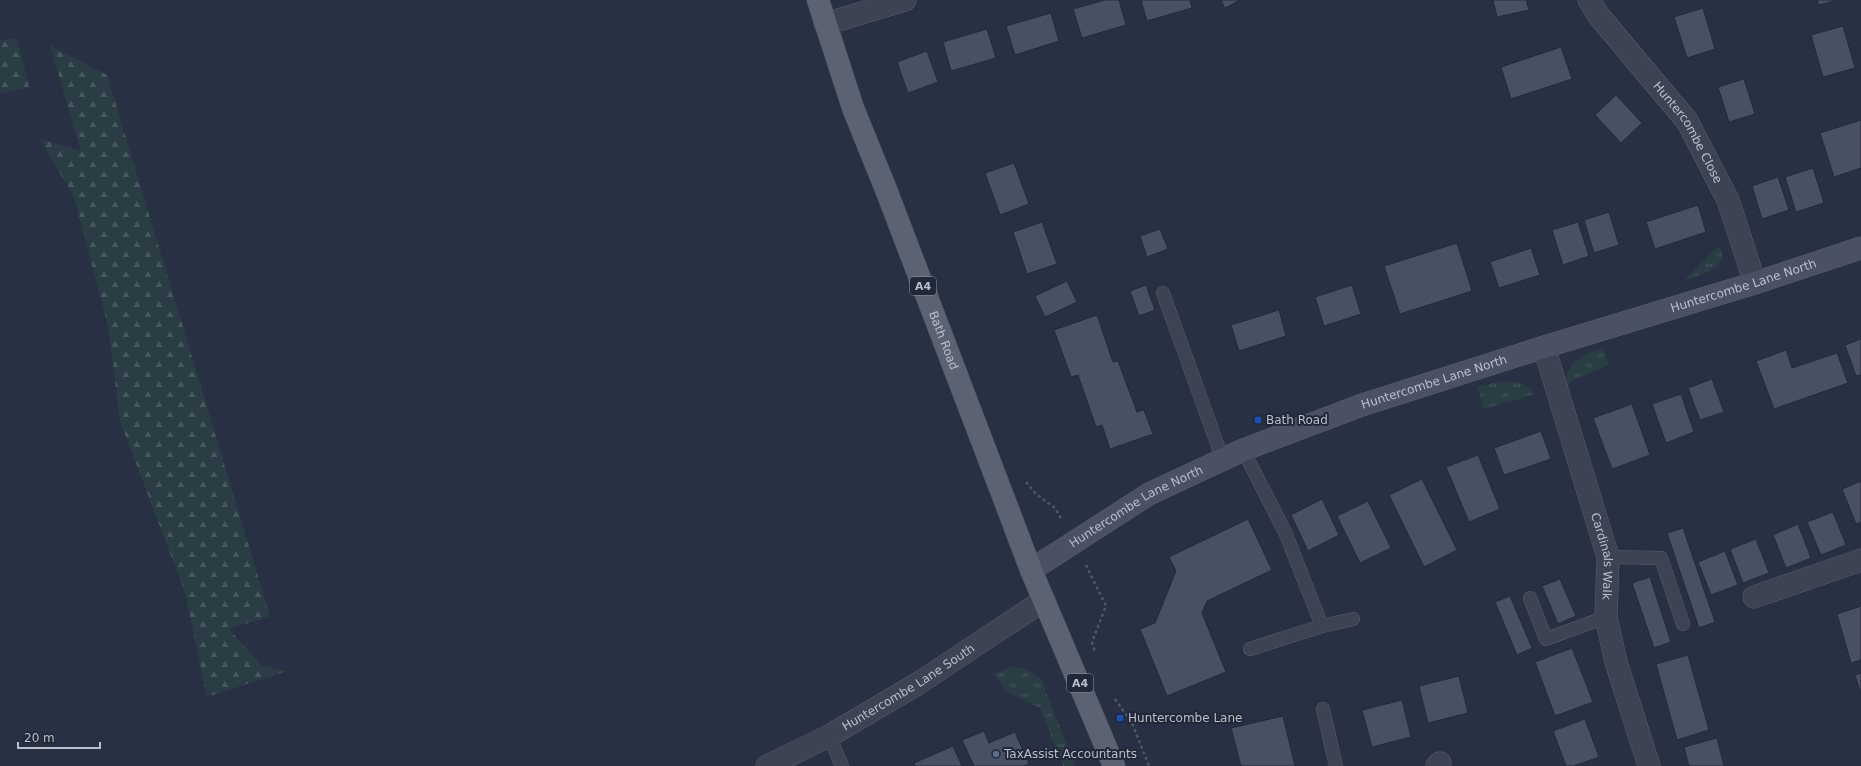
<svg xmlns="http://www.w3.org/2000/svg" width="1861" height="766" viewBox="0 0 1861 766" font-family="'DejaVu Sans',sans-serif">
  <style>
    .grass { fill: url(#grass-tufts) }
    .forest { fill: url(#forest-firs) }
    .building { fill: #485064; stroke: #232a3a }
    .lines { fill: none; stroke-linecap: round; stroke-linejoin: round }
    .lane-casing { stroke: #585e6d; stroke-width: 14 }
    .street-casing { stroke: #585e6d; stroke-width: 23 }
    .secondary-casing { stroke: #585e6d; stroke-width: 23 }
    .primary-casing { stroke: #464c5c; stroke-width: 23 }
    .path { stroke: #495a60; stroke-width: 2.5; stroke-dasharray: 3 3; stroke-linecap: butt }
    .lane { stroke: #3d4352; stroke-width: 13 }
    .street { stroke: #3d4352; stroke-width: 22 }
    .secondary { stroke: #4b5165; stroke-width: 22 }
    .primary { stroke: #5b6272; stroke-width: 22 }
    .transit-dot { fill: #1a4fb4; stroke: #212838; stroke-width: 1.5 }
    .service-dot { fill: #5c6f8a; stroke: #212838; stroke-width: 1.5 }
    .labels { text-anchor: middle; stroke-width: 4; stroke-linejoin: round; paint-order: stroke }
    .shield { fill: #212838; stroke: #8c92a0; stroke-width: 1 }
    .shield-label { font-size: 11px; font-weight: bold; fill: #babfcc }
    .street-label { font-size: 12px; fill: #babfcc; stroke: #212838 }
    .poi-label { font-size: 12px; fill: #babfcc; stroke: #212838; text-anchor: start }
  </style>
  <defs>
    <pattern id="grass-tufts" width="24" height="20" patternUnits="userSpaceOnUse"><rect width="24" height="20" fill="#2a3d44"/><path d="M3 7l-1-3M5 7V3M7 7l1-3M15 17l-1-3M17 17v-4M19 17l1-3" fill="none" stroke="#47575e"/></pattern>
    <pattern id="forest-firs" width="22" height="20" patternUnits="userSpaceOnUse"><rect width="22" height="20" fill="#2a3d44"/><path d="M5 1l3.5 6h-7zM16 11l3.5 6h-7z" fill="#47575e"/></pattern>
  </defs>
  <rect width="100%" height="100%" fill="#283043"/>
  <g class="grass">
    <path d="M1719,246C1733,268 1699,275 1684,280Z"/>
    <path d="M1603,347L1609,365L1572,381L1566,387C1566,383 1566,378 1567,374C1572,359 1590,352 1603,347Z"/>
    <path d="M1501,381C1516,383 1525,381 1535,394L1484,409L1477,387Z"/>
    <path d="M1010,667C1024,667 1031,670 1041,679L1075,766H1063L1040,708L1005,691L994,674Z"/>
  </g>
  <g class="forest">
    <path d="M17,38L29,87L0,94V40Z"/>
    <path d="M50,46L107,75L270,616L229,629L262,666L287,671L207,697L185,592L120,421L108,326L74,197L40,139L81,151Z"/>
  </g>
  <g class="building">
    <path d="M1105,0H1119L1126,25L1082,38L1073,9Z"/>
    <path d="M1141,0H1190L1192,8L1147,21Z"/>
    <path d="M1221,0H1240L1225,8Z"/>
    <path d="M1493,0H1526L1529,10L1497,17Z"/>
    <path d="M1817,0H1838L1819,5Z"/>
    <path d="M1703,8L1715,49L1687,58L1674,17Z"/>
    <path d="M1051,13L1059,41L1015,55L1006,26Z"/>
    <path d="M1843,26L1855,68L1823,77L1811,35Z"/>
    <path d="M987,29L996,58L951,71L943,42Z"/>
    <path d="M1561,47L1572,79L1511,99L1501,67Z"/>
    <path d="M927,51L938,82L908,93L897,62Z"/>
    <path d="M1744,79L1755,114L1729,122L1718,87Z"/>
    <path d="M1616,95L1642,123L1621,143L1595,115Z"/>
    <path d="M1861,120V168L1834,177L1820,133Z"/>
    <path d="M1014,163L1029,204L1000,215L985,173Z"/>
    <path d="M1813,168L1824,203L1796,212L1785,177Z"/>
    <path d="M1778,177L1789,210L1762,219L1752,186Z"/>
    <path d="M1698,205L1706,232L1655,249L1646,222Z"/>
    <path d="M1609,212L1619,245L1594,253L1584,220Z"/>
    <path d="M1042,222L1057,264L1027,274L1013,232Z"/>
    <path d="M1578,222L1589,256L1563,265L1552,230Z"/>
    <path d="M1160,229L1168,249L1147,257L1140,236Z"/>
    <path d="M1457,243L1472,291L1400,314L1384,266Z"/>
    <path d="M1531,248L1540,275L1499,288L1490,262Z"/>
    <path d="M1067,281L1077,302L1045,317L1035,296Z"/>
    <path d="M1146,285L1155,310L1139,316L1130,291Z"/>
    <path d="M1352,285L1361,314L1324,326L1315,297Z"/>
    <path d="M1279,310L1286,336L1239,351L1231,325Z"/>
    <path d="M1097,315L1113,362L1118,361L1137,412L1144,410L1153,434L1110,449L1102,425L1096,427L1078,375L1071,377L1054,330Z"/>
    <path d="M1861,339V375L1856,376L1845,345Z"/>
    <path d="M1786,350L1792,368L1837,353L1848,383L1774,409L1756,361Z"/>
    <path d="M1712,379L1724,412L1700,420L1688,388Z"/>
    <path d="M1681,394L1694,432L1666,443L1652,404Z"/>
    <path d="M1632,404L1650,455L1612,469L1593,418Z"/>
    <path d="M1541,431L1551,459L1504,475L1494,448Z"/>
    <path d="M1478,455L1500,509L1469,522L1446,467Z"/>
    <path d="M1422,479L1457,550L1424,567L1389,495Z"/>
    <path d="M1861,481V522L1856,524L1842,489Z"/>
    <path d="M1322,499L1339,535L1308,551L1291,515Z"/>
    <path d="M1368,501L1391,548L1360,563L1337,516Z"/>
    <path d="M1833,512L1846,545L1821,555L1807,522Z"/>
    <path d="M1248,519L1272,570L1207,601L1202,613L1226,672L1167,696L1140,629L1155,623L1176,571L1169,557Z"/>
    <path d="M1798,524L1811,558L1786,568L1773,535Z"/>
    <path d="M1683,528L1715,622L1699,628L1667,533Z"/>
    <path d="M1756,539L1769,573L1743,583L1730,549Z"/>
    <path d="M1725,551L1738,585L1711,595L1698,562Z"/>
    <path d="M1650,577L1671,642L1654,648L1632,583Z"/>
    <path d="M1560,579L1576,616L1558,624L1542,586Z"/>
    <path d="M1510,596L1532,648L1517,655L1495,602Z"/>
    <path d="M1861,606V660L1851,663L1837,614Z"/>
    <path d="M1572,648L1593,702L1555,716L1535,662Z"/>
    <path d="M1688,655L1709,730L1677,740L1656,664Z"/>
    <path d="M1861,673V694L1855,675Z"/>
    <path d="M1459,676L1468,713L1428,723L1419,686Z"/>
    <path d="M1402,700L1411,737L1372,747L1362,710Z"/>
    <path d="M1283,716L1295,766H1241L1231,728Z"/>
    <path d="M1585,719L1599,757L1574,766H1566L1553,731Z"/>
    <path d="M984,731L989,743L1015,732L1029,764L1024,766H974L962,740Z"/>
    <path d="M1717,738L1724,766H1689L1684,747Z"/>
    <path d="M953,746L962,766H915L914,763Z"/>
  </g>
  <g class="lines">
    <defs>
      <g id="lane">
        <path d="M1163,293L1223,460"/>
        <path d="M1243,450L1285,532L1322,626"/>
        <path d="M1608,557L1661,558L1683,624"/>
        <path d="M1530,598L1546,639L1606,617"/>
        <path d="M1250,649L1322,626L1353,619"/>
        <path d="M1323,709L1336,766"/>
        <path d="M829,736L842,766"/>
      </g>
      <g id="street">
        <path id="s1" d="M1589,0L1599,16L1687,121L1728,200L1755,283"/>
        <path d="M825,24L905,0"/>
        <path id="s2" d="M1544,347L1608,557L1606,617L1616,662L1649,766"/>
        <path d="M1754,597L1861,560"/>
        <path id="s3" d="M767,766L829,736L919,683L1044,600"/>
        <path d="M1437,766L1440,763"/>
      </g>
      <g id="secondary">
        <path id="s4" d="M1031,570L1149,494L1243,450L1362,405L1544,347L1755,283L1861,248"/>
      </g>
      <g id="primary">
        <path id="s5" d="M818,0L853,108L887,192L1006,504L1031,570L1114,766"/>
      </g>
    </defs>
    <use href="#lane" class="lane-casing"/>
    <use href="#street" class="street-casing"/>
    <use href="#secondary" class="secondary-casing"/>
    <use href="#primary" class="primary-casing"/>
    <g class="path">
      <path d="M1026,482L1036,494L1055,508L1062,520"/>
      <path d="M1086,565L1106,606L1092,642L1095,652"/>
      <path d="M1115,699L1132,723L1149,766"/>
    </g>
    <use href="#lane" class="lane"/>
    <use href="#street" class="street"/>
    <use href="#secondary" class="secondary"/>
    <use href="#primary" class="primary"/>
  </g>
  <g class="transit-dot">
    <rect x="1254" y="416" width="8" height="8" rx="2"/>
    <rect x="1116" y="714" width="8" height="8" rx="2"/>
  </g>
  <circle class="service-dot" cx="996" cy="754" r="4"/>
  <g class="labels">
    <g class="shield">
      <rect x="910" y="277" width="26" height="18" rx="3"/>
      <rect x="1067" y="674" width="26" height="18" rx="3"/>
    </g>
    <g class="shield-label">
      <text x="923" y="290">A4</text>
      <text x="1080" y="687">A4</text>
    </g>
    <g class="street-label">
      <text dy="4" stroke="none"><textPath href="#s1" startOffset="166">Huntercombe Close</textPath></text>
      <text dy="4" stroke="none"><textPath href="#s4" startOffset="771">Huntercombe Lane North</textPath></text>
      <text dy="4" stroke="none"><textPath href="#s5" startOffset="363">Bath Road</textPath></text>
      <text dy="4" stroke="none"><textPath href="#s4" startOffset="447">Huntercombe Lane North</textPath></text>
      <text dy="4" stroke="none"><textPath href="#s4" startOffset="123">Huntercombe Lane North</textPath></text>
      <text dy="4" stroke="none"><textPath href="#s2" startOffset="218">Cardinals Walk</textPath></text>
      <text dy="4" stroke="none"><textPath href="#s3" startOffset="162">Huntercombe Lane South</textPath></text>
    </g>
    <g class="poi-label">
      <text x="1266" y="424">Bath Road</text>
      <text x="1128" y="722">Huntercombe Lane</text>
      <text x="1004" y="758">TaxAssist Accountants</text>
    </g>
  </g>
  <path d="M18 742v6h82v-6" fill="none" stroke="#babfcc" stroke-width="2"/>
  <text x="24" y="742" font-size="12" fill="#babfcc" stroke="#212838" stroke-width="3" paint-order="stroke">20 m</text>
</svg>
